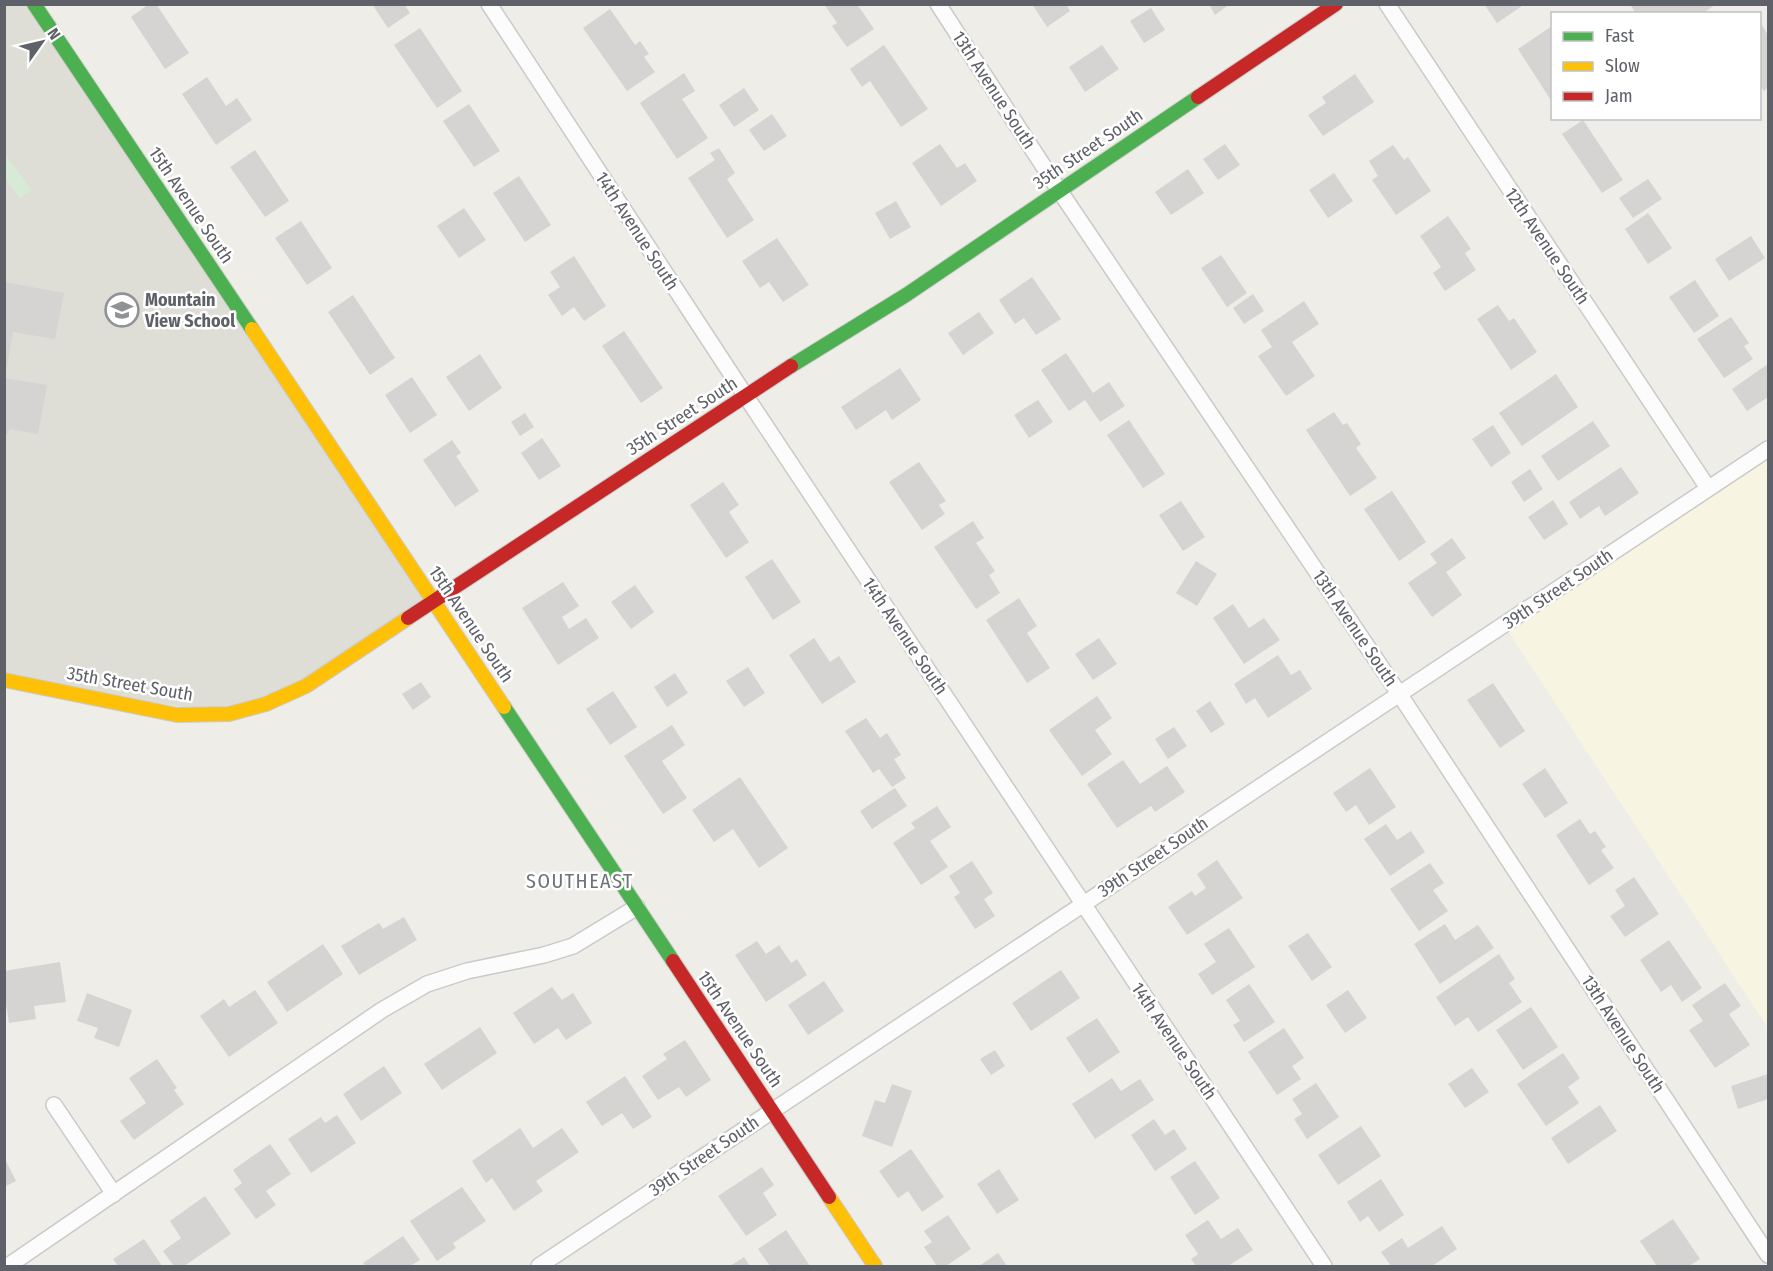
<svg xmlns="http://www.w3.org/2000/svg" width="1773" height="1271" viewBox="0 0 1773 1271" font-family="'Fira Sans Condensed',sans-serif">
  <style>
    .commercial { fill: #f7f4e2 }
    .education { fill: #deddd6 }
    .green { fill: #d6ead6 }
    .building { fill: #d5d4d2 }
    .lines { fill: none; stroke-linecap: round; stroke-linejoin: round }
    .street-casing { stroke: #cacac9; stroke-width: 18 }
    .fast-casing { stroke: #cbcbca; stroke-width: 16 }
    .slow-casing { stroke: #cbcbca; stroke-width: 16 }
    .jam-casing { stroke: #cbcbca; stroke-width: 16 }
    .street { stroke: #fcfcfc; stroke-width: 15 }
    .fast { stroke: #4caf50; stroke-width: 14 }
    .slow { stroke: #ffc107; stroke-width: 14 }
    .jam { stroke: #c62828; stroke-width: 14 }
    .labels { text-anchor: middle; stroke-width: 5; stroke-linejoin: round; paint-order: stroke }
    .street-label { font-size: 18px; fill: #5e6167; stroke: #fff }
    .poi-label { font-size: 18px; font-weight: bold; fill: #5e6167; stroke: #fff; text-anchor: start }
    .neighbourhood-label { font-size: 20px; letter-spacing: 1.5px; fill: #6f7378; stroke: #fff }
  </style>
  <rect width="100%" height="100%" fill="#eeede8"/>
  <path class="commercial" d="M1768,449V1028L1504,625Z"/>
  <path class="education" d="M4,5H34L434,601L306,686L229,714L5,680Z"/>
  <path class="green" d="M5,154L32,190L20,199L5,178Z"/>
  <g class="building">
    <path d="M149,4H156L189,53L165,69L131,17Z"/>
    <path d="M372,4H404L410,13L388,28Z"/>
    <path d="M824,4H857L874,29L847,47L832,26L837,23Z"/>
    <path d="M1032,4H1066L1070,11L1047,27Z"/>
    <path d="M1209,4H1230L1215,15Z"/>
    <path d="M1484,4H1525L1497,23Z"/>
    <path d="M1630,4H1716L1702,14H1636Z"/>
    <path d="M1151,8L1165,30L1144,43L1130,21Z"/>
    <path d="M610,9L635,45L640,41L649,54L644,57L655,72L627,91L583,28Z"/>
    <path d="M1760,22L1768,35V87L1764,91L1760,85Z"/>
    <path d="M1552,26V102L1518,49Z"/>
    <path d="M420,28L462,91L437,108L394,45Z"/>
    <path d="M884,45L928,109L901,127L870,81L862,87L850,69Z"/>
    <path d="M1102,45L1119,69L1085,92L1069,67Z"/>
    <path d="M684,73L695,91L682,99L708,138L677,159L640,103Z"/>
    <path d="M1355,74L1374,102L1323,136L1308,115L1326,103L1322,97Z"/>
    <path d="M207,77L226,106L237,98L252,120L216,145L182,94Z"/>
    <path d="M744,88L759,110L734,127L719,105Z"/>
    <path d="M469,104L500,151L474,167L443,121Z"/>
    <path d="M772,114L787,136L764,151L749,130Z"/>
    <path d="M1583,120L1623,180L1602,193L1562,134Z"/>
    <path d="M940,144L957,168L965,163L977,181L941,206L912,163Z"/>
    <path d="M1225,144L1240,165L1218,180L1203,159Z"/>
    <path d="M1393,145L1404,160L1408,157L1431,191L1396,215L1372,180L1378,176L1369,161Z"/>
    <path d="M719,148L735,173L727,179L754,220L727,238L688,178L715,160L710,153Z"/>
    <path d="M255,150L289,201L265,217L230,167Z"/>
    <path d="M1188,169L1204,193L1171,215L1155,192Z"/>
    <path d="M1334,173L1353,201L1328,218L1309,190Z"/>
    <path d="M519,176L551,225L525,242L493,193Z"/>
    <path d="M1648,179L1662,199L1633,218L1619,198Z"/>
    <path d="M896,201L911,227L890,239L875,213Z"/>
    <path d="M464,208L486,240L459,258L437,226Z"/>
    <path d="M1648,213L1672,248L1648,264L1625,229Z"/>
    <path d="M1448,216L1471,249L1465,253L1476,270L1445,291L1433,273L1441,267L1420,236Z"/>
    <path d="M301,221L332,268L307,285L275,238Z"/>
    <path d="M1751,236L1765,258L1729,281L1715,259Z"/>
    <path d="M777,238L809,285L783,302L769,282L760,288L742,261Z"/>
    <path d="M1221,255L1247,293L1227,307L1201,268Z"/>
    <path d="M574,256L606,306L584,321L574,307L562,316L548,295L560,287L550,272Z"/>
    <path d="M1032,277L1061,319L1036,335L1024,318L1015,324L999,300Z"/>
    <path d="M1695,280L1719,316L1694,333L1669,297Z"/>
    <path d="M4,282L64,293L55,339L13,332L6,372Z"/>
    <path d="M1253,294L1264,311L1244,324L1233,308Z"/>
    <path d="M353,295L395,358L370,375L328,312Z"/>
    <path d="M1304,301L1319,324L1292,342L1315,376L1286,396L1258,356L1272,347L1261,330Z"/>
    <path d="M1498,305L1509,321L1514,318L1537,352L1511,370L1477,319Z"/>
    <path d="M979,312L994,333L963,355L948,333Z"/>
    <path d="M1731,317L1749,343L1744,346L1753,359L1724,378L1697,339Z"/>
    <path d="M624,331L663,388L641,403L602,346Z"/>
    <path d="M1066,353L1093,393L1109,382L1125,406L1100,422L1085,400L1069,411L1041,370Z"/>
    <path d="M480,354L502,388L469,411L446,377Z"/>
    <path d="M1768,364V397L1747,411L1732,389Z"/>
    <path d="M900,368L921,400L892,420L886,410L856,430L841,407Z"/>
    <path d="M1556,374L1578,407L1522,446L1499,413Z"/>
    <path d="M412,377L437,415L410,433L385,395Z"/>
    <path d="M4,378L47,385L38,434L9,429L8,435L4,434Z"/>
    <path d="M1038,400L1053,422L1029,438L1014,415Z"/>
    <path d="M1334,412L1343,425L1347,423L1361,444L1356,448L1377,478L1350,496L1306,430Z"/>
    <path d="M525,413L534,427L520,436L511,422Z"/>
    <path d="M1129,420L1165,474L1143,488L1107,435Z"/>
    <path d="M1593,421L1610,446L1558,481L1541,456Z"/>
    <path d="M1493,425L1511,453L1491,467L1472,439Z"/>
    <path d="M542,438L561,466L539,480L521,453Z"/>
    <path d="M452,440L461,453L456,456L479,491L455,507L423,460Z"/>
    <path d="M919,462L946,501L939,505L945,514L922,530L889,482Z"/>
    <path d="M1621,467L1639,493L1605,516L1599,506L1580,519L1569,502Z"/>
    <path d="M1530,469L1543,489L1524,502L1511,482Z"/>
    <path d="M723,482L739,505L729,512L749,542L726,558L690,505Z"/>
    <path d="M1392,491L1426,542L1399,561L1364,509Z"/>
    <path d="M1553,500L1568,524L1544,540L1528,517Z"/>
    <path d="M1181,501L1205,537L1183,551L1159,515Z"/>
    <path d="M973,521L984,538L976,543L995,571L989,575L1000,593L976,609L934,547Z"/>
    <path d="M1452,538L1466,558L1446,572L1462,595L1432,617L1408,583L1437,563L1430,554Z"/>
    <path d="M772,559L801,602L773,620L745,577Z"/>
    <path d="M1196,561L1217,574L1197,606L1176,593Z"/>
    <path d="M563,582L579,606L562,617L569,629L586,618L599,638L558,665L522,608Z"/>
    <path d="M635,585L654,612L631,629L611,602Z"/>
    <path d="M1019,598L1037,626L1027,633L1050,668L1027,683L986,620Z"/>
    <path d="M1233,604L1249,628L1264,618L1280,640L1244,664L1213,618Z"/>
    <path d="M814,638L830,662L839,656L856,682L822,704L789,655Z"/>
    <path d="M1099,638L1117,664L1093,680L1075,654Z"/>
    <path d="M1278,655L1291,675L1300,670L1312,689L1268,718L1255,698L1246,704L1234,684Z"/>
    <path d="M748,667L765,693L744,707L726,681Z"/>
    <path d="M675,673L688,693L667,707L654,687Z"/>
    <path d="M421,682L431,697L413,710L402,694Z"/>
    <path d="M1493,683L1525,731L1500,748L1467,700Z"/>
    <path d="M613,691L637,727L610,745L586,709Z"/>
    <path d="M1097,696L1112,718L1095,730L1112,754L1082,776L1049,730Z"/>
    <path d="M1210,701L1225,724L1211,733L1196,711Z"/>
    <path d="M866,718L880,738L887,733L901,755L894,759L906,778L892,787L879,769L873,773L845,731Z"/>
    <path d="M672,725L685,745L662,761L687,798L663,814L624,756Z"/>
    <path d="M1174,727L1187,746L1168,759L1155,739Z"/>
    <path d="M1123,760L1140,784L1167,766L1185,792L1155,812L1151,806L1117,828L1087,784Z"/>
    <path d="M1370,768L1396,807L1369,825L1356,805L1346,812L1333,793Z"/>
    <path d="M1545,768L1568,803L1545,818L1522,784Z"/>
    <path d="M740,777L788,848L759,868L733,829L714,842L692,810Z"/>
    <path d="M895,788L907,806L872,829L860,811Z"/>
    <path d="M937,806L951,827L930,841L948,867L921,885L893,843L915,828L911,823Z"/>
    <path d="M1580,819L1590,834L1595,831L1606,847L1601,850L1614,868L1589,885L1556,835Z"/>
    <path d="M1386,824L1397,840L1411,831L1425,852L1390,876L1364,839Z"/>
    <path d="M1217,860L1243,898L1187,935L1168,907L1192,891L1195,896L1206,888L1197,874Z"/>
    <path d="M972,861L993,893L984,899L995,916L975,929L954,897L960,893L949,876Z"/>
    <path d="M1430,863L1444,883L1433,890L1448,911L1419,931L1390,889Z"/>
    <path d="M1634,877L1659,914L1625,937L1610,916L1625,906L1615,890Z"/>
    <path d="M404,917L417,940L359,975L341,946L379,923L383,929Z"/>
    <path d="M1445,924L1455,940L1478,925L1494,948L1440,984L1414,944Z"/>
    <path d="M1229,928L1255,967L1212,995L1198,974L1216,962L1204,944Z"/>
    <path d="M1308,933L1332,967L1312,981L1288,946Z"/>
    <path d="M1669,940L1702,988L1682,1002L1671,985L1661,992L1640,960Z"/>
    <path d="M757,941L766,954L779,945L791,963L797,959L807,975L766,1002L735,955Z"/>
    <path d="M323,944L343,974L287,1012L267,982Z"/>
    <path d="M1499,954L1515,979L1509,983L1522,1002L1478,1032L1468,1017L1455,1026L1436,997Z"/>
    <path d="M60,962L66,1002L34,1006L36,1019L9,1023L4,991V971Z"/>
    <path d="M1061,970L1080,998L1031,1031L1012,1003Z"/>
    <path d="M824,981L844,1011L808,1035L788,1005Z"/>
    <path d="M1725,983L1741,1006L1729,1014L1750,1045L1715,1068L1689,1030L1703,1021L1692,1005Z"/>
    <path d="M1249,984L1275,1022L1244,1042L1233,1025L1240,1021L1226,1000Z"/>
    <path d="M552,987L562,1000L573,993L592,1023L566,1040L558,1028L534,1044L513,1013Z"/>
    <path d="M255,990L278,1023L229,1057L200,1016L224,999L229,1007Z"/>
    <path d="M1348,990L1367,1018L1345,1033L1326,1005Z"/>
    <path d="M87,993L132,1010L119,1047L94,1038L98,1028L77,1021Z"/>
    <path d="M1531,1007L1558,1047L1523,1070L1496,1030Z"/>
    <path d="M1097,1018L1120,1052L1089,1073L1066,1038Z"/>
    <path d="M480,1027L497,1053L442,1090L424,1064Z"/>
    <path d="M1284,1028L1304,1058L1292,1066L1301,1079L1277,1095L1248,1052Z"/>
    <path d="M685,1040L711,1080L686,1097L679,1087L658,1100L642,1076L667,1059L663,1054Z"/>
    <path d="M995,1050L1005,1066L991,1075L980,1059Z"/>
    <path d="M1563,1053L1580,1078L1568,1087L1579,1103L1546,1126L1517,1084Z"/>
    <path d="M157,1059L177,1088L174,1090L184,1104L134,1140L120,1121L146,1103L129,1078Z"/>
    <path d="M384,1066L402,1093L361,1121L343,1094Z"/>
    <path d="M1472,1068L1489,1092L1465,1108L1448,1084Z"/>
    <path d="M1768,1074V1099L1738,1109L1731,1086Z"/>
    <path d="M625,1076L652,1117L633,1129L622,1113L602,1126L586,1102Z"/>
    <path d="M1112,1078L1121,1091L1140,1079L1154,1100L1095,1139L1072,1104Z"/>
    <path d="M1316,1083L1339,1117L1307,1139L1294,1119L1302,1114L1292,1099Z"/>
    <path d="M892,1084L912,1091L892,1147L862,1136L875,1100L885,1103Z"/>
    <path d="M1600,1105L1617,1131L1568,1164L1551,1138Z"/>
    <path d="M337,1115L356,1143L311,1173L288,1139L321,1117L325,1123Z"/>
    <path d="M1154,1119L1165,1135L1174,1129L1187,1149L1155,1171L1131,1135Z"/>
    <path d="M1361,1126L1381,1156L1338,1185L1318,1155Z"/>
    <path d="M520,1128L533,1148L562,1128L579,1152L536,1181L543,1191L514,1211L492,1178L486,1183L472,1161Z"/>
    <path d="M270,1144L291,1174L266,1191L276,1205L256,1219L234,1189L242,1183L233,1170Z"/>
    <path d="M911,1149L944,1197L922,1212L908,1191L898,1198L879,1171Z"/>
    <path d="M4,1157L16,1181L4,1187Z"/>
    <path d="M1195,1161L1220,1198L1195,1215L1170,1177Z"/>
    <path d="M762,1167L774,1185L763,1193L777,1215L746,1236L718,1196Z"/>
    <path d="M999,1169L1019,1200L997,1214L977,1184Z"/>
    <path d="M1381,1179L1404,1215L1379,1232L1368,1216L1360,1222L1347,1202Z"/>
    <path d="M462,1187L486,1221L453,1243L456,1248L437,1261L410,1221Z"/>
    <path d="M205,1196L231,1234L184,1266H174L163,1251L181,1238L170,1221Z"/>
    <path d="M948,1215L971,1249L946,1266H937L924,1247L932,1242L924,1231Z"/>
    <path d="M1673,1219L1700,1259L1689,1266H1657L1640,1241Z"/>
    <path d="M1208,1220L1221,1239L1238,1228L1253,1250L1228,1266H1196L1191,1259L1198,1254L1185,1235Z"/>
    <path d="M1442,1226L1457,1249L1432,1266H1391L1381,1252L1402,1238L1408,1248Z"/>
    <path d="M786,1230L810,1266H770L758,1249Z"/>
    <path d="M403,1236L420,1260L410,1266H366L363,1263Z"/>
    <path d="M144,1239L162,1266H118L113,1259Z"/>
    <path d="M998,1253L1007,1266H979Z"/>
    <path d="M744,1257L750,1266H730Z"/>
  </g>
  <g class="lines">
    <defs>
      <g id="street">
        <path d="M489,4L745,395L1324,1266"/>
        <path d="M938,4L1059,190L1400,695L1768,1255"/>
        <path d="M1387,4L1708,488"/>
        <path d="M54,1105L114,1194"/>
        <path d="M8,1266L382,1010L427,984L467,971L544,955L573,946L637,907"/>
        <path d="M539,1266L1768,449"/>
      </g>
      <g id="fast">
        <path d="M34,4L252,329"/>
        <path d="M791,366L906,295L1198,97"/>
        <path d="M504,707L673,961"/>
      </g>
      <g id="slow">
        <path d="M252,329L504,707"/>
        <path d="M4,680L177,715L229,714L266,704L306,686L408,618"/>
        <path d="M829,1197L875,1266"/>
      </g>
      <g id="jam">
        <path d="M1198,97L1336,4"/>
        <path d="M408,618L791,366"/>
        <path d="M673,961L829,1197"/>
      </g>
    </defs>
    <use href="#street" class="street-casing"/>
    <use href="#fast" class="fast-casing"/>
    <use href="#slow" class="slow-casing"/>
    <use href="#jam" class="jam-casing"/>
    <use href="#street" class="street"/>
    <use href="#fast" class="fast"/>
    <use href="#slow" class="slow"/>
    <use href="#jam" class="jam"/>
  </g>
  <defs>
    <symbol id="school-ring" viewBox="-11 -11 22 22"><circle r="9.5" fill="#fff" stroke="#909294" stroke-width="1.5"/><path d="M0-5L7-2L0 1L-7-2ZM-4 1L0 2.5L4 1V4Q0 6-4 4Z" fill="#909294"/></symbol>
  </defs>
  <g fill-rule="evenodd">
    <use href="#school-ring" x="103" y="291" width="38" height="38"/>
  </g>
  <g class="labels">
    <g class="street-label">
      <text transform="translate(994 90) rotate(57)" y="6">13th Avenue South</text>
      <text transform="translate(1088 149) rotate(-34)" y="6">35th Street South</text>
      <text transform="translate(191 205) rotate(56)" y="6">15th Avenue South</text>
      <text transform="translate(637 231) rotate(57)" y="6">14th Avenue South</text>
      <text transform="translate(1547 246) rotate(56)" y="6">12th Avenue South</text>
      <text transform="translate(682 416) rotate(-33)" y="6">35th Street South</text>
      <text transform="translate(1558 589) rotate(-34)" y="6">39th Street South</text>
      <text transform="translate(471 624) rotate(56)" y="6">15th Avenue South</text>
      <text transform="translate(1355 628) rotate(56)" y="6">13th Avenue South</text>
      <text transform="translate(905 636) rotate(56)" y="6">14th Avenue South</text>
      <text transform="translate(130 684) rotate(10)" y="6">35th Street South</text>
      <text transform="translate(1153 857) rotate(-34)" y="6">39th Street South</text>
      <text transform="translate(740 1029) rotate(56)" y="6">15th Avenue South</text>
      <text transform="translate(1623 1034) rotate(57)" y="6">13th Avenue South</text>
      <text transform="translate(1174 1041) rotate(56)" y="6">14th Avenue South</text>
      <text transform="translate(704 1156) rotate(-34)" y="6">39th Street South</text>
    </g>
    <g class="poi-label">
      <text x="145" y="306">Mountain<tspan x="145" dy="21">View School</tspan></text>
    </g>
    <g class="neighbourhood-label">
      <text x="580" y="888">SOUTHEAST</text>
    </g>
  </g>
  <rect width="1773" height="1271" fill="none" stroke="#5e6167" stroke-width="12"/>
  <rect x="1551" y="12" width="210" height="108" fill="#ffffff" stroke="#bfc0c2" stroke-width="1.5"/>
  <rect x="1563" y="32" width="30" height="9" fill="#4caf50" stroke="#bfc0c2" stroke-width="1.5"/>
  <text x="1605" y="42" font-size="18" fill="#5e6167">Fast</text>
  <rect x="1563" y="62" width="30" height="9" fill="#ffc107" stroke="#bfc0c2" stroke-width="1.5"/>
  <text x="1605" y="72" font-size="18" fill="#5e6167">Slow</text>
  <rect x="1563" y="92" width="30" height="9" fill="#c62828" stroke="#bfc0c2" stroke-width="1.5"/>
  <text x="1605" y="102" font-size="18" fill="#5e6167">Jam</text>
  <g transform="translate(42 42) rotate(56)" stroke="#ffffff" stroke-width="4.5" paint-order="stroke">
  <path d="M0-4.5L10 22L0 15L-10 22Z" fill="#5e6167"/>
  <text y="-9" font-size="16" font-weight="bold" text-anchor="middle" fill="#5e6167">N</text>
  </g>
</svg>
